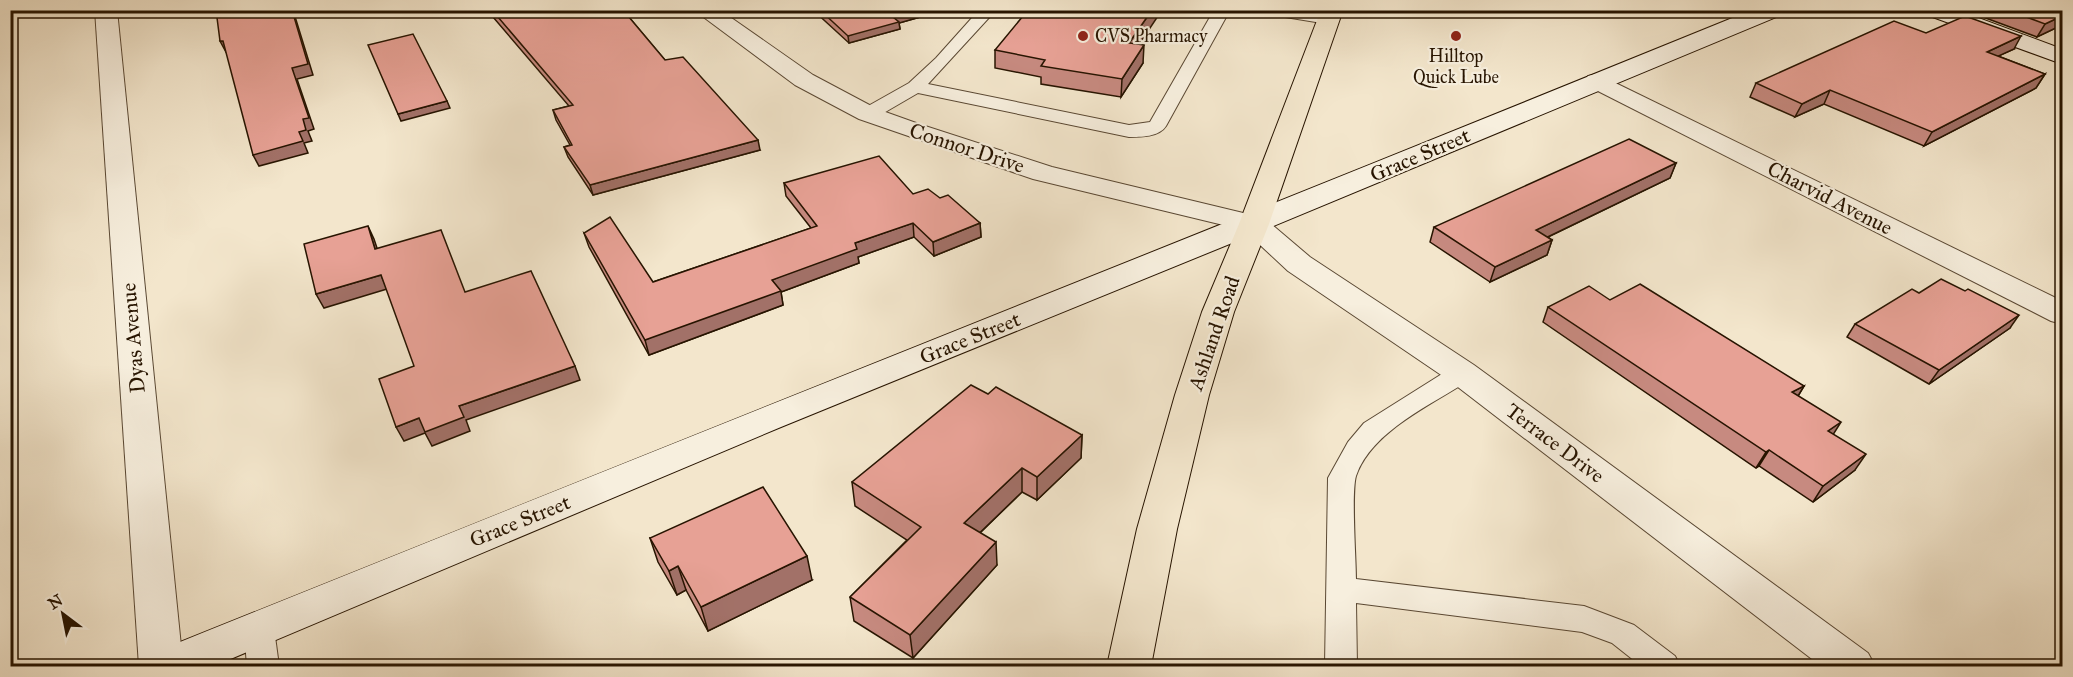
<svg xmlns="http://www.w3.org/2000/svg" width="2073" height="677" viewBox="0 0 2073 677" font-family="'IM FELL Great Primer',serif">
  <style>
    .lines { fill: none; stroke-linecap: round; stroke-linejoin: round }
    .lane-casing { stroke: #5a4833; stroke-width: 2 }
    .street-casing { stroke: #5a4833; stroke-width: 2 }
    .secondary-casing { stroke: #271400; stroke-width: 2 }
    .primary-casing { stroke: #271400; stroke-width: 2 }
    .lane { fill: #f7efde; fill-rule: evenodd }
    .street { fill: #f7efde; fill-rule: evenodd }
    .secondary { fill: #f7efde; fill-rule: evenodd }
    .primary { fill: #f3e6cc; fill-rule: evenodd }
    .wall { fill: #c78a80; stroke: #271400; stroke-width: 1.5 }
    .shaded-wall { fill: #a27168; stroke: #271400; stroke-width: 1.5 }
    .building { fill: #e7a195; stroke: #271400; stroke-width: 1.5 }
    .poi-dot { fill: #8f2418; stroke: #f7efde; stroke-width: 2 }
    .labels { text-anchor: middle; stroke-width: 4.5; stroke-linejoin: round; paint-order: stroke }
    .far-poi-label { font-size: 18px; fill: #271400; stroke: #f7efde; text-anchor: start }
    .street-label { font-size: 21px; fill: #271400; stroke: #f7efde }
  </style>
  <rect width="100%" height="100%" fill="#f3e6cc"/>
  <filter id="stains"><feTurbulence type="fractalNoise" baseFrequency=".00333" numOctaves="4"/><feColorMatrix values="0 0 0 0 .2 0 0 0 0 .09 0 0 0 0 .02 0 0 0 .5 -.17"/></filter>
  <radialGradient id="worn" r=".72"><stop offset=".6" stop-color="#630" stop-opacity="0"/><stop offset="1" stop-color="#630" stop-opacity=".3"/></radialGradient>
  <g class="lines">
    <defs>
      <g id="lane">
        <path d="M979,10H996L928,84L1129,125L1150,122L1214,10H1230L1166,126C1159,137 1141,137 1129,137L918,93L875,118H861L859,114L861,110L909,83L936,58Z"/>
        <path d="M1265,10H1306L1334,16L1336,19L1328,24L1273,15Z"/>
        <path d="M1462,365L1471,367L1474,373L1471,379C1433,404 1371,431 1356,476C1351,493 1356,557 1356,579L1584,606L1634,625L1675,656L1680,666H1641L1612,643L1582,632L1356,603L1357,666H1325L1328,478L1348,442L1364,423L1453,367Z"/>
        <path d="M259,616L270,620L274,629L279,666H247L244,629L248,620Z"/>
      </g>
      <g id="street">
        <path d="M95,10H117L183,666H139Z"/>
        <path d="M694,10H720L813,75L877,109L919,124L1052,167L1264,218L1310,257L1474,365L1868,653L1875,666H1821L1450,381L1288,271L1244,230L1033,179L859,119L795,85Z"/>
        <path d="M1597,74L2062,301V324L2051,321L1588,86L1585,81L1588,76Z"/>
      </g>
      <g id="secondary">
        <path d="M1752,10H1784L1781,15L1264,230L781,427L214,666H146L153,653C685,437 1220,227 1752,10Z"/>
        <path d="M1924,10H1957L2062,49V64L1927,15Z"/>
      </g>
      <path id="primary" d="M1321,10H1343L1269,224L1234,312L1209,395L1177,529L1151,666H1107L1137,529L1175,395L1202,312L1239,224Z"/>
    </defs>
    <use href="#lane" class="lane-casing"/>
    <use href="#street" class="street-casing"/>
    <use href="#secondary" class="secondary-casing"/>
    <use href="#primary" class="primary-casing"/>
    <use href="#lane" class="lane"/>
    <use href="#street" class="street"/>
    <use href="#secondary" class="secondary"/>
    <use href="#primary" class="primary"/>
  </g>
  <g class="wall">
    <path d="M487,10H623L665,60L760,150L593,195L568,157L564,147L570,145L556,120L553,110L569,106Z"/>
    <path d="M813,10H945L899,23L900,29L849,43Z"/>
    <path d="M1987,10H2062V25L2037,37L1983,17Z"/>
    <path d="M1926,33L2014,49L1998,56L2045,74L2036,88L1924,146L1824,104L1795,117L1750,97L1756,83Z"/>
    <path d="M1139,44L1143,63L1121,97L1041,84V77L995,68V50Z"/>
    <path d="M1676,163L1670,178L1548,237L1552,240L1547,255L1490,282L1430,242L1434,227Z"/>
    <path d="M784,183L913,194L940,198L980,223L981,237L934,256L914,237L858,257L859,263L781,292L783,305L649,355L589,247L584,233L653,282L811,228L786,196Z"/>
    <path d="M1919,293L2010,328L1929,384L1847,337L1855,324Z"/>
    <path d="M1610,300L1804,386L1798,396L1833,434L1855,470L1813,502L1759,466L1756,468L1543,322L1548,307Z"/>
    <path d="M1082,435L1081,458L1037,500L1022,492L980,533L997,565L913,658L854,621L850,597L907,540L855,506L852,482Z"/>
    <path d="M650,538L812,580L708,631L686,590L677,595L658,562Z"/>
  </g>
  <g class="shaded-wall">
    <path d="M292,10H293L313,75L297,79L314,129L308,131L312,141L304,143L308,153L259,166L253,155L299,132L303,119L292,68Z"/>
    <path d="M918,10H945L899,23L900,29L849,43L848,36L893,17Z"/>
    <path d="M1152,10H1162L1128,61L1129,43Z"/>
    <path d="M2062,16V25L2037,37L2045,24Z"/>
    <path d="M2021,36L2014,49L1979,65L1987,52Z"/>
    <path d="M220,41H223L229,51L226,52Z"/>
    <path d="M1144,45L1143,63L1121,97L1122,79Z"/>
    <path d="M2045,74L2036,88L1924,146L1932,132Z"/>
    <path d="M1830,90L1824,104L1795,117L1802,104Z"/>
    <path d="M447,101L450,108L401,121L398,114Z"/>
    <path d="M758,140L760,150L593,195L590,185Z"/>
    <path d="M1676,163L1670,178L1531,245L1536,230Z"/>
    <path d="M913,223L914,237L858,257L859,263L781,292L783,305L649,355L645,340L772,280L855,243Z"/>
    <path d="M980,223L981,237L934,256L933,242Z"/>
    <path d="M368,226L374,239L382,263L375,249Z"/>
    <path d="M1552,240L1547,255L1490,282L1495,267Z"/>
    <path d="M381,275L387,289L324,308L316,294Z"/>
    <path d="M2019,315L2010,328L1929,384L1939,370Z"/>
    <path d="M575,366L580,380L466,420L470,431L432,446L425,433L404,441L396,427L419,418L459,406Z"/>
    <path d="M1804,386L1795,401L1792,392Z"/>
    <path d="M1841,422L1831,438L1828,431Z"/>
    <path d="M1082,435L1081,458L1037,500V477Z"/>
    <path d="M1769,450L1759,466L1756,468L1766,452Z"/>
    <path d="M1866,454L1855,470L1813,502L1823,486Z"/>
    <path d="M1022,468V492L965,547L964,523Z"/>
    <path d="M996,542L997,565L913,658L910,635Z"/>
    <path d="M807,556L812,580L708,631L701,607Z"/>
    <path d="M678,566L686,590L677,595L669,571Z"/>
  </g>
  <g class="building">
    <path d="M216,10H292L308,64L292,68L309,118L303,119L306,130L299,132L303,141L253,155L223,41H220Z"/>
    <path d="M492,10H623L665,60L683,57L758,140L590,185L564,147L572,145L553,110L573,105Z"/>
    <path d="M820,10H918L893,17L899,22L848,36Z"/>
    <path d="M1028,10H1152L1129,43L1144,45L1122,79L1041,66L1045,60L995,50Z"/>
    <path d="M2008,10H2062V16L2045,24Z"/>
    <path d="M1965,16L2021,36L1987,52L2045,74L1932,132L1830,90L1802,104L1756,83L1894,21L1926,33Z"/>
    <path d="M413,34L447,101L398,114L368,45Z"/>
    <path d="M1629,139L1676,163L1536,230L1552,240L1495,267L1434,227Z"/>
    <path d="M879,156L913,194L928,189L940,198L948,195L980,223L933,242L913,223L855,243L857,249L772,280L781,291L645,340L584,233L610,217L653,282L817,226L784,183Z"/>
    <path d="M368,226L375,249L441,230L465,292L531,271L575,366L459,406L464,417L425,432L419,418L396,427L379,379L414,366L381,275L316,294L304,244Z"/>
    <path d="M1941,279L1965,291L1968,289L2019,315L1939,370L1855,324L1912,289L1919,293Z"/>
    <path d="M1640,284L1804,386L1792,392L1841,422L1828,431L1866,454L1823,486L1769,450L1766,452L1548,307L1589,286L1610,300Z"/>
    <path d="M971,385L988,394L996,387L1082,435L1037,477L1022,468L964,523L996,542L910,635L850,597L921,527L852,482Z"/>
    <path d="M763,487L807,556L701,607L678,566L669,571L650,538Z"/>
  </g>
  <g class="poi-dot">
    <circle cx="1083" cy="36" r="6"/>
    <circle cx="1456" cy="36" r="6"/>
  </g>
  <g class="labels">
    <g class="far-poi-label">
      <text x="1095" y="42">CVS Pharmacy</text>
      <text x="1456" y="62" text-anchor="middle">Hilltop<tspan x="1456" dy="21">Quick Lube</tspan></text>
    </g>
    <g class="street-label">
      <text transform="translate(967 148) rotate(18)" y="7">Connor Drive</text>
      <text transform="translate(1420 155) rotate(-23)" y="7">Grace Street</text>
      <text transform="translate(1830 198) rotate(27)" y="7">Charvid Avenue</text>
      <text transform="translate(1214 333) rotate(-71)" y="7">Ashland Road</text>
      <text transform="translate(133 338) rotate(-95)" y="7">Dyas Avenue</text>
      <text transform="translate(970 338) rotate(-22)" y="7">Grace Street</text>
      <text transform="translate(1555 443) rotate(37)" y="7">Terrace Drive</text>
      <text transform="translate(520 521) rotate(-22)" y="7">Grace Street</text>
    </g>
  </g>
  <rect width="2073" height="677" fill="none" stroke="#f3e6cc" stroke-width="36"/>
  <rect x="12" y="12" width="2049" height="653" fill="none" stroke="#271400" stroke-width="3"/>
  <rect x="18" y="18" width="2037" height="641" fill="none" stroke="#271400" stroke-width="1.5"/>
  <g transform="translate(63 614) rotate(328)" stroke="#f7efde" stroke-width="4.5" paint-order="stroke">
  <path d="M0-4.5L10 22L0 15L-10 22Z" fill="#271400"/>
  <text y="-9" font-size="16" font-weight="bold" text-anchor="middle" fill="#271400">N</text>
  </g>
  <rect width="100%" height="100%" filter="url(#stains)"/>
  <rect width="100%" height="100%" fill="url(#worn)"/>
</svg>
